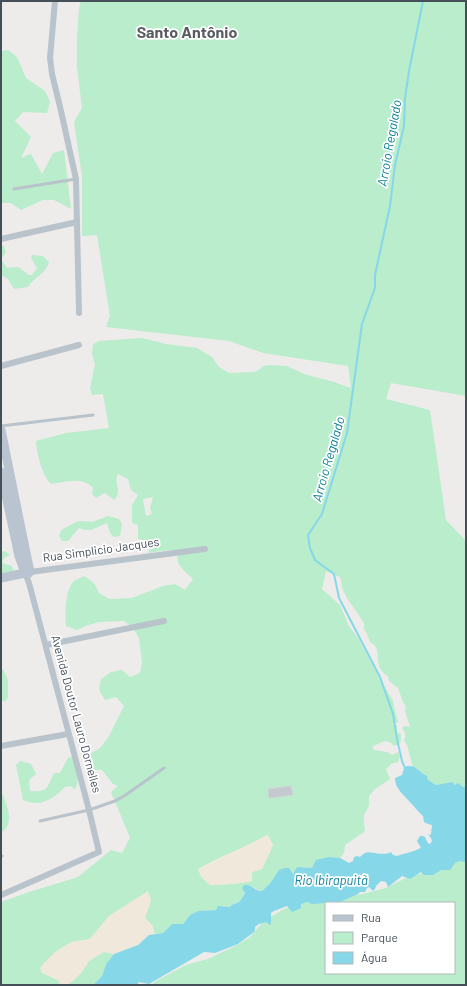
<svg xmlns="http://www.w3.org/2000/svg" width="467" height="986" viewBox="0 0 467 986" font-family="Barlow,sans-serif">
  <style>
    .green { fill: #b9edcb; fill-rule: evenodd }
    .sand { fill: #f0e9db }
    .water { fill: #86d8e9 }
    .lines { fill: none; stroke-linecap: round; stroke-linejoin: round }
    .stream { stroke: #86d8e9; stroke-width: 2 }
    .building { fill: #c5c8ce; stroke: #cfd2d7 }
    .lane { stroke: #b9c3cb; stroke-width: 3 }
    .street { stroke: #b9c3cb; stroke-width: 6 }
    .secondary { stroke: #b9c4d0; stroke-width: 9 }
    .labels { text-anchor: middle; stroke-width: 3.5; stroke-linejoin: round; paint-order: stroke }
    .street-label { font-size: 12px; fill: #444f58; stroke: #fff }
    .water-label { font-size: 13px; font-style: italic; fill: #0e819a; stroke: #fff }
    .district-label { font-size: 16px; font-weight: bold; fill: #585c60; stroke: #fff }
  </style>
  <rect width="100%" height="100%" fill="#eeebeb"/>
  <g class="green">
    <path d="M81,1H466V396L391,383L386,399L430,410L446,520L466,541V786L463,787L455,785L452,782L436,785L428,780L427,776C422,774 419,768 413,767L407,745L404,741C406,736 406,733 402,728L405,726L410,727L405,711L406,706L403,702L398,688L389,681L388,676C370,666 385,649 370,642L367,634L364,629V623L347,598L343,590L340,577L326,571L322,589L340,605L349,626L358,638L380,679L393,701L395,711L398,722L393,725L397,726V733L401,734V740L399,744L394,746C386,737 381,743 372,747L374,750L387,752L392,755L398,752L400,757L398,762L391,764L386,769L390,779L375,789L369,796V806L364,815V824L365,830L364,832L345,845L344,853L340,858L329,857L312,868L297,867L293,874L289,869L285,868L279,871L271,882L262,891C254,890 251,883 244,885C245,892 245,899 238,902C234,904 232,904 230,907L219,906L216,910L198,911L190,915L183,924H172L163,933L155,934L152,925L145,918L151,900L109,916L90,939L71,942L42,973L58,980L60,985H1V902L26,893L78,877L111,850L122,853L130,838L111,792L118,786L113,784L102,770H89L86,765V759L90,754L100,748L109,736L124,706L116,697L105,700L99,690L101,679L111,672L122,670L130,677L140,673L142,662L139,638L133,628L124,621L99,622L88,625L77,630L66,626C65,614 65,592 73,582C76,579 81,578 84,576L94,583L99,593L109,599L132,598L163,586L175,584L185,590L193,579C188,574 180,568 178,562C177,560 178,558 177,555C174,547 156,552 149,553V541L138,539V525L132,523V505L138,495L131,490L128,479L118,474C113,484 123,491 114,500L105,493L96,498L92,494L93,488C83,476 65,482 51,484C42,476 37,454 36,441L66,433L109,428L103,394L92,395L90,388L95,365L92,354L93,344L99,341L142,338L166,344L197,348L212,357L219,367L229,373L253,372L259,370L263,366L269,365L287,366L304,374L334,382L351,388L348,366L263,353L229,341L106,327L110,316L97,235L82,236V177L74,122L82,108L77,67V37L79,8ZM153,497L150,508L152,514L146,516L143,499ZM267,835L273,845L262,869L252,872V881L234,884L210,885L198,869L221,857L251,844Z"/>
    <path d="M8,50L17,57L26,78L45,91L50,102L47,113L23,112L15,121L31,137L21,158L31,154L42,174L53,153L64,150L71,209L54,200H43L21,210L11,203H1V51Z"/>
    <path d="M1,246H4L6,252L1,259L7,268L18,267L29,275H32L37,268L31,258L32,255L43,256L49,262C46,274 34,277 28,287L14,289L8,279L1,275Z"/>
    <path d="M108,516L119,519L122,524L120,536L114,537L110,533L107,523L91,530H85L79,528L68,541H62L59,536L61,530L76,522L81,521L92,522Z"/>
    <path d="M5,551L10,555L4,558L2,563L12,566L14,572L1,574V552Z"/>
    <path d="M1,669H3L8,680V697L6,701H1Z"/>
    <path d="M74,756C77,767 80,779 75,790L71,786L65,787C53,799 40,808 23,800L16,765L20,761L31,764L36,774L29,780L30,791C49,792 46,789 54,773H60L68,758Z"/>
    <path d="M1,791C6,801 16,826 1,832Z"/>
    <path d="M466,858V985H151L156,981L186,965L208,959L239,944L249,938L264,921L284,909L306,902L363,894L386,888L406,878L440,868L461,859ZM326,903H454V973H326Z"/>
    <path d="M104,951L114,954L106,964L102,976L93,985H67L73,981L81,973L89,961Z"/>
  </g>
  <g class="sand">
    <path d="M268,835L273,845L262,869L252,872V881L234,884L210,885L201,877L198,869C221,857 244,847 268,835Z"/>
    <path d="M148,891L151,900L145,918L152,925L155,934L149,935L138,945L114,954L104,952L89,961L81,973L67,985H60L58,980L42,973L40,968L44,963L55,952L71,942L90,939L109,916Z"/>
  </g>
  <path class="water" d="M407,766C417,765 419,772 427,776L428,780L436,785L452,782L455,785L458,783L463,787L466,786V862L459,861L455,863L450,870H441L433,875H424L421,872L410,879L402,876L388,887L386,882L381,881L376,886L375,889L373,891L369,887L367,888L365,892H360L358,894L340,902L312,904L307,902L301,904V908L292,912L287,906L274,911L271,913V923L270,925L266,922L259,924L255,927V930L254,932L238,944L215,953L204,952L149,984L139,982L137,985H93L102,976L106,964L114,954L138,945L149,935L163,933L172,924H183L190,915L198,911L216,910L218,906L230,907C232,904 234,904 237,903C241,901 243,897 245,893L242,888L244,885C251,883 254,891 262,891L271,882L279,870L285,868H289L293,874L297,867L312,868L316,860L329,857L340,858L349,863L353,861L354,857L357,856L360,857C361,856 363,854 365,853C369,850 382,857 391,852L393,855L397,856C405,853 413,852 421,848L417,841L420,836H423L425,837L428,843L429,844L431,843L432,840L428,834L430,835L431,834L432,825L428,824L424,822L423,816C418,812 415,807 410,802C404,795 395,789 395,778L402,775L404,768Z"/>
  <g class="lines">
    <path class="stream" d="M405,768L402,761L397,739L393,714L380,677L339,598L334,574L315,560L310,548L308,535L322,514L347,433L362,324L375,288V275L390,206L395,165L404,126L405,98L409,71L423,1"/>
  </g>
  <path class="building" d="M291,786L293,795L269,798L268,789Z"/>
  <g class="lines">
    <g class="lane">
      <path d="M14,189L76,179"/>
      <path d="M1,426L93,415"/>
      <path d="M40,821L89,810L115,801L124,796L164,768"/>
      <path d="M1,857L2,856"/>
    </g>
    <g class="street">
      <path d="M55,1L50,58L52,74L61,111L76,179L79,313"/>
      <path d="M1,239L77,222"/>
      <path d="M1,366L79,345"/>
      <path d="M29,575L30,572L205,549"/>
      <path d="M46,645L164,621"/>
      <path d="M1,746L68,734"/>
      <path d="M1,895L99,852L89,810L29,583L25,573"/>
    </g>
    <g class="secondary">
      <path d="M1,430L26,553L30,572L1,578"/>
      <path d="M1,472L19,556L25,573"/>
    </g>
  </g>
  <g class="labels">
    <g class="street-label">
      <text transform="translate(101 550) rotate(-8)" y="4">Rua Simplicio Jacques</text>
      <text transform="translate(76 714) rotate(75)" y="4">Avenida Doutor Lauro Dornelles</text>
    </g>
    <g class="water-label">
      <text transform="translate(389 143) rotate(-80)" y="5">Arroio Regalado</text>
      <text transform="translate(328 459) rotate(-74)" y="5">Arroio Regalado</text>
      <text x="331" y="885">Rio Ibirapuitã</text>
    </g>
    <g class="district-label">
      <text x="187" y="38">Santo Antônio</text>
    </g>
  </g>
  <rect width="467" height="986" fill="none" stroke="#444f58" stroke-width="4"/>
  <rect x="325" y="902" width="130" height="72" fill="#ffffff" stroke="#b4b9bc"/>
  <rect x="333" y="915" width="20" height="6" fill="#b9c4d0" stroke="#b4b9bc"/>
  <text x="361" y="922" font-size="12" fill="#444f58">Rua</text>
  <rect x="333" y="932" width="20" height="12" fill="#b9edcb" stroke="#b4b9bc"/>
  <text x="361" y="942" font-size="12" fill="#444f58">Parque</text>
  <rect x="333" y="952" width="20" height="12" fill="#86d8e9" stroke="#b4b9bc"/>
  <text x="361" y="962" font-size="12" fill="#444f58">Água</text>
</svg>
